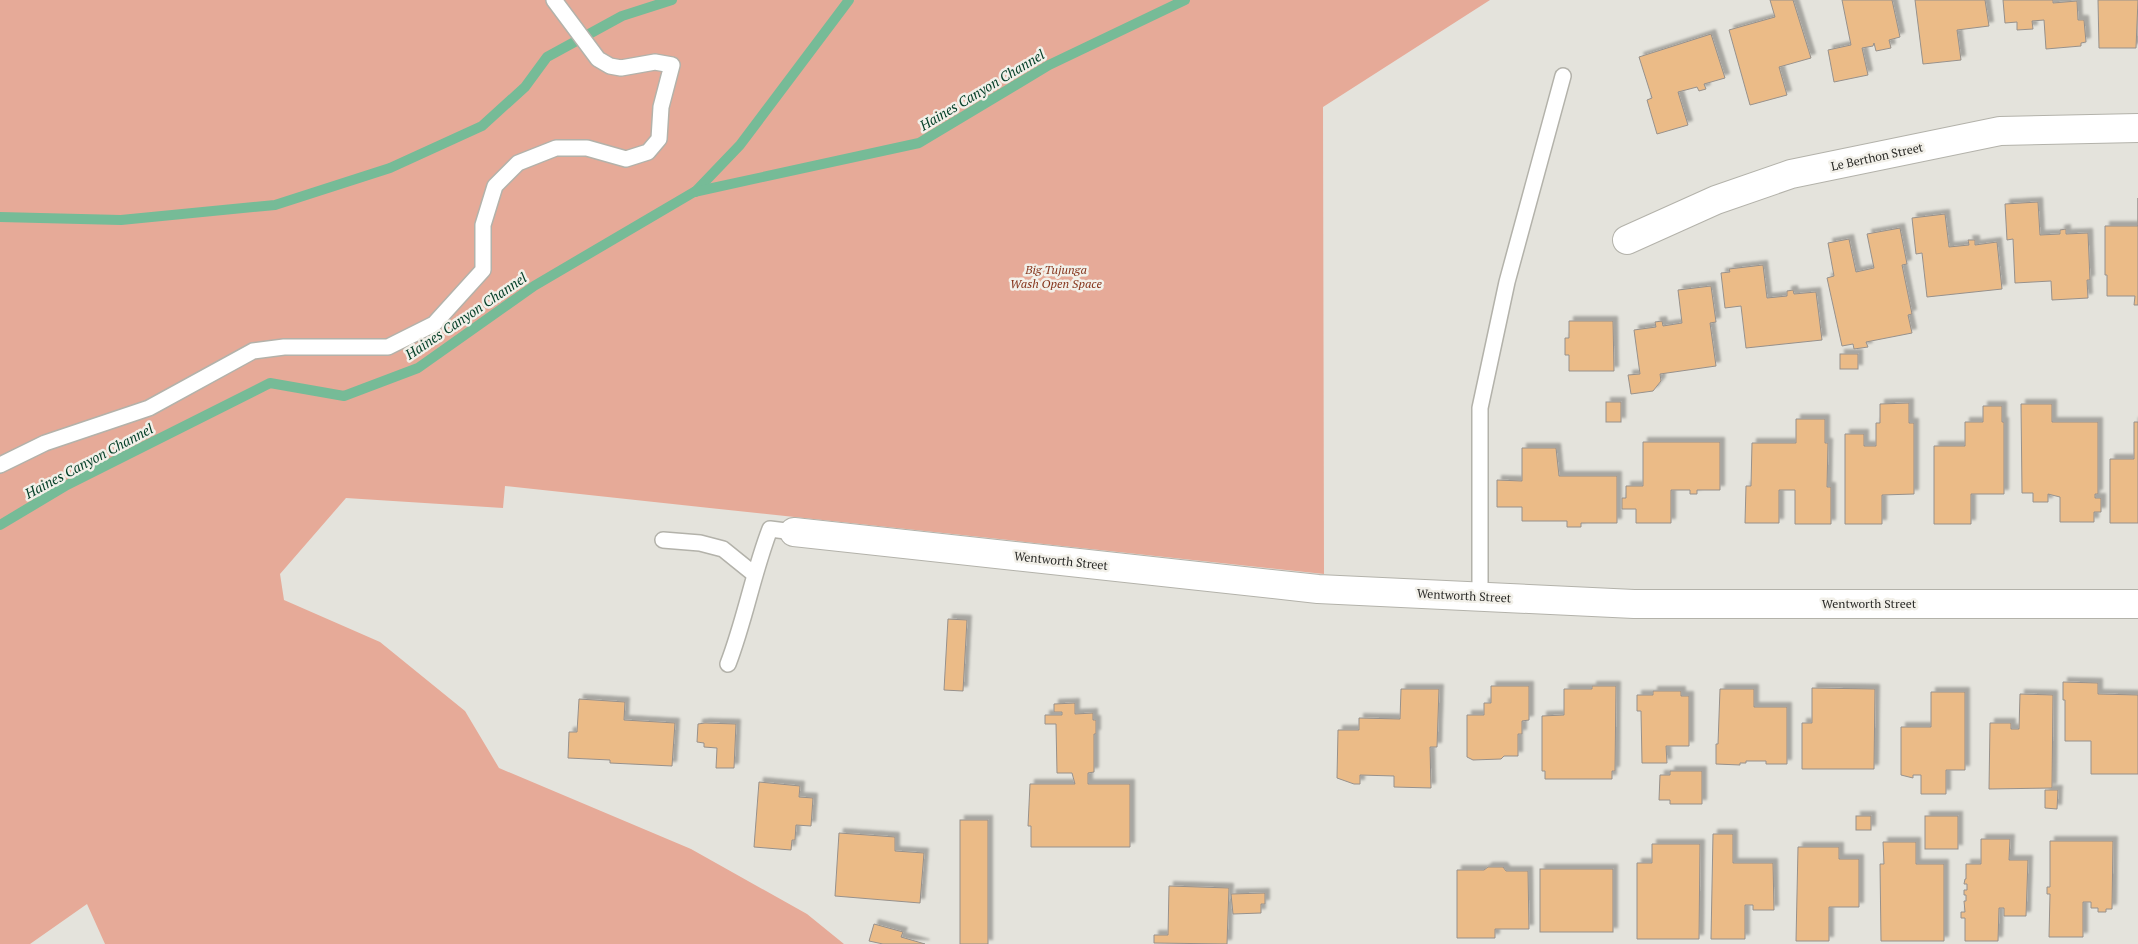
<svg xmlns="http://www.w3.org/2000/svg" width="2138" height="944" viewBox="0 0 2138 944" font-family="'PT Serif',serif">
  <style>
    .green { fill: #e6aa98 }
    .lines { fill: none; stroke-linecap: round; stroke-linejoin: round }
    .stream { stroke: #76bb97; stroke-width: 10 }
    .building { fill: #ebbb87; stroke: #97918c; filter: url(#shadow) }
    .lane-casing { stroke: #b3b2aa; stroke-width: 18 }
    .street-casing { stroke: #b3b2aa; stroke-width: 30 }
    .lane { stroke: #fff; stroke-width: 15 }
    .street { stroke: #fff; stroke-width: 28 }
    .labels { text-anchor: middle; stroke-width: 5; stroke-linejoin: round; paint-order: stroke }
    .street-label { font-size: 12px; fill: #2a2a27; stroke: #f2f0e9 }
    .park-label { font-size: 12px; font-style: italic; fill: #84331a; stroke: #f2f0e9 }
    .water-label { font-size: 14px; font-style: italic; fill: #064029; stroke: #f2f0e9 }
  </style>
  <defs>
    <filter id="shadow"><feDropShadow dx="4.5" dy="-4.5" stdDeviation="1" flood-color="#0004"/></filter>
  </defs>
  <rect width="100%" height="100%" fill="#e4e3dc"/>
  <path class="green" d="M0,0H1490L1323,107L1324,574L505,486L503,508L346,498L280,574L284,600L380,642L465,711L499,768L691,849L807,914L844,944H105L87,904L30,944H0Z"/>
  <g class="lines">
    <g class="stream">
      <path d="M695,192L740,145L849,0"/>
      <path d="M0,217L121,220L275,205L390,168L482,126L525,87L547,57L622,16L672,0"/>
      <path d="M0,525L67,485L270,383L344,396L418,368L534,286L694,192L919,143L1049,65L1185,0"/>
    </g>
  </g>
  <g class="building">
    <path d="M1770,0H1793L1811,58L1779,67L1787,95L1750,105L1729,30L1775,17Z"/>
    <path d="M1842,0H1892L1900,37L1889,40L1891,48L1876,51L1874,43L1873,46L1862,48L1868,75L1834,82L1828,50L1851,45Z"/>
    <path d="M1915,0H1985L1989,26L1957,30L1961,60L1923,64Z"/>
    <path d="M2003,0H2053V3L2077,1L2078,20H2084L2086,42L2081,43V46L2046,49L2044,20L2032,21L2033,29L2017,30V22L2005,23Z"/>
    <path d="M2098,0H2138L2136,48H2099Z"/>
    <path d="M1711,34L1725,78L1704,84L1706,89L1699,91L1697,87L1678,92L1688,125L1657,134L1647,100L1652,98L1639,57Z"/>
    <path d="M2138,198V305H2134L2135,296H2107V275H2105V226H2138Z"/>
    <path d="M2038,202L2040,235L2060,234V230L2066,229V234L2088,233L2090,280H2087L2088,298L2052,300L2051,281L2015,283L2013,239L2007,240L2005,204Z"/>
    <path d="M1945,214L1949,247L1969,245L1968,240H1975V245L1997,242L2002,289L1927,297L1922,253L1916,254L1912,218Z"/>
    <path d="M1900,228L1907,264L1902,265L1912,314L1908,315L1912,333L1866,342L1868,347L1854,349L1853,344L1842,346L1827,278L1834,276L1828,243L1849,239L1856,272L1874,268L1867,234Z"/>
    <path d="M1763,265L1767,298L1787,296V291L1793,290L1794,294L1816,292L1822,340L1746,348L1741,306L1725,308L1721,273L1730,272L1729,269Z"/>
    <path d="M1711,286L1716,322L1710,323L1716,366L1660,374L1661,381L1653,391L1631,394L1628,375L1640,374L1634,330L1656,327L1655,322L1662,321L1663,326L1682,323L1678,290Z"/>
    <path d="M1569,321H1613L1614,371H1569V355H1565V338H1569Z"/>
    <rect x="1840" y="354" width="18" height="15"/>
    <rect x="1606" y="402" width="15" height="20"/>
    <path d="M1909,403V423H1914V494L1882,495V524H1845V434H1864V446H1876V423H1880V404Z"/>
    <path d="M2021,404H2052V422H2098V494H2095V498H2101V512H2094V522H2060V497L2048,494V502H2033V493H2022Z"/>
    <path d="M1983,406H2002V422H2004V494H1971V524H1934V446H1965V422H1983Z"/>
    <path d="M1796,419H1825V443H1828L1827,487H1831V524H1795V490H1779V523H1745L1746,486H1751L1752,443H1796Z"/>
    <path d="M2134,422H2138V523H2110V459H2134Z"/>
    <path d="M1643,442H1720V490H1697V494H1690V490H1671V523H1636V509H1622V498H1626V486H1643Z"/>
    <path d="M1522,448H1556L1559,476H1617V523H1581V527H1567V521H1522V507H1497V480L1522,481Z"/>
    <path d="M948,619L967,620L963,691L944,690Z"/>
    <path d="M2063,682L2098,683V694L2138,695V774H2091V741H2065V700H2063Z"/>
    <path d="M1491,686H1529V720L1522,721V734H1518V756H1504L1501,759L1473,760L1467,757V715H1484V703H1491Z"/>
    <path d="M1592,686H1616L1615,771H1612V779H1545V771H1542V716L1564,715V689H1592Z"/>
    <path d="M1812,688L1875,689L1874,769H1802V723H1812Z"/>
    <path d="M1401,689H1439L1437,747H1430L1431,788L1394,787V776L1360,775V784H1354L1337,778L1338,730H1359V718L1400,719Z"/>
    <path d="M1720,689H1754V707H1787V764H1766V761H1746V763H1740V765L1716,764V744H1718Z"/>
    <path d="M1653,691H1681V696H1689V746H1666L1667,763H1642L1641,711H1637V695H1653Z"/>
    <path d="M1931,692H1965V770H1946V794H1921V775H1913V778L1901,775V727H1931Z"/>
    <path d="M2020,694L2053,695L2052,788L1989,789L1990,723H2011V729H2019Z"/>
    <path d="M579,699L625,702L624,720L675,723L672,766L610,763V760L568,758L569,732H577Z"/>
    <path d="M1075,703V714L1093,713V720H1096V734H1094V772L1088,773V784H1130V847H1031V826H1028L1030,784H1075L1072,773H1057L1056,724H1045V715H1062V712H1054V704Z"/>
    <path d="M705,723L736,724L734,768H716L717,748L704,747V743L697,742L698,724Z"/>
    <path d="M1670,771H1702V804H1670V800H1659L1660,775H1670Z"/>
    <path d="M759,782L800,786L799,797L813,798L811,826L796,825L795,840H792L791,850L754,847Z"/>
    <path d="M2045,790H2058L2057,809L2045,808Z"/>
    <rect x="1856" y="816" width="15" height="14"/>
    <rect x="1925" y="816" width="33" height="33"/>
    <rect x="960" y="820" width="28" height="124"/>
    <path d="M839,833L895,837V851L924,853L920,903L835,896Z"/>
    <path d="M1713,834H1733V863H1773L1774,910H1753V905H1745V939H1711Z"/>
    <path d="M1981,839H2010L2009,860H2028L2026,916H2004V908H1999L1998,941H1965V918H1961V912H1965L1964,901H1966V895H1964V890H1967V884H1964L1965,879H1966V864H1981Z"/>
    <path d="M2050,841H2113L2112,909H2106V912H2098V908H2091V902H2083V937H2049L2050,894H2047V887H2050Z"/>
    <path d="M1883,842H1916V864H1944V941H1881L1880,864H1884Z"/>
    <path d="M1652,844H1700L1699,939H1637V863H1652Z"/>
    <path d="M1798,847H1839V859H1859V907H1829V941H1796Z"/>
    <path d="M1488,867H1503L1506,871H1528L1529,929H1495V938H1457V870H1484Z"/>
    <rect x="1540" y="869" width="73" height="63"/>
    <path d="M1169,886L1229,888L1227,944L1154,943V935H1168Z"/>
    <path d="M1265,893V904H1261V913L1233,914L1231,894Z"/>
    <path d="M874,924L903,932L901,937L925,944H883L869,941Z"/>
  </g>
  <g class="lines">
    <defs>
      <g id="lane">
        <path d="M0,465L45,443L149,408L253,351L284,347H388L434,324L483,270V225L495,186L518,163L556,148H587L626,159L648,152L659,139L661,107L672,65L655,62L621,68L610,66L598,59L554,0"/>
        <path d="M663,540L700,543L723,549L754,574"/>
        <path d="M1480,597V408L1507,282L1563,76"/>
        <path d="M728,664C745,620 753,573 770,529L794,532"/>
      </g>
      <g id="street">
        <path d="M1627,240L1716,200L1791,174L2000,131L2138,128"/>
        <path d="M794,532L1318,589L1634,604H2138"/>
      </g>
    </defs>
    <use href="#lane" class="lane-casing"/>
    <use href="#street" class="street-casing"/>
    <use href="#lane" class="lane"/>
    <use href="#street" class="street"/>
  </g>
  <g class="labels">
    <g class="street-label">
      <text transform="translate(1877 157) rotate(-12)" y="4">Le Berthon Street</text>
      <text transform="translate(1061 561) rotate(6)" y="4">Wentworth Street</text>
      <text transform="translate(1464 596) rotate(3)" y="4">Wentworth Street</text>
      <text x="1869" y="608">Wentworth Street</text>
    </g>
    <g class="park-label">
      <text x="1056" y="274">Big Tujunga<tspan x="1056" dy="14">Wash Open Space</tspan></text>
    </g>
    <g class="water-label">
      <text transform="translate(982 90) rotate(-31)" y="5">Haines Canyon Channel</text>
      <text transform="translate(466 316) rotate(-34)" y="5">Haines Canyon Channel</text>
      <text transform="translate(89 461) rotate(-28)" y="5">Haines Canyon Channel</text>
    </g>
  </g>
</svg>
